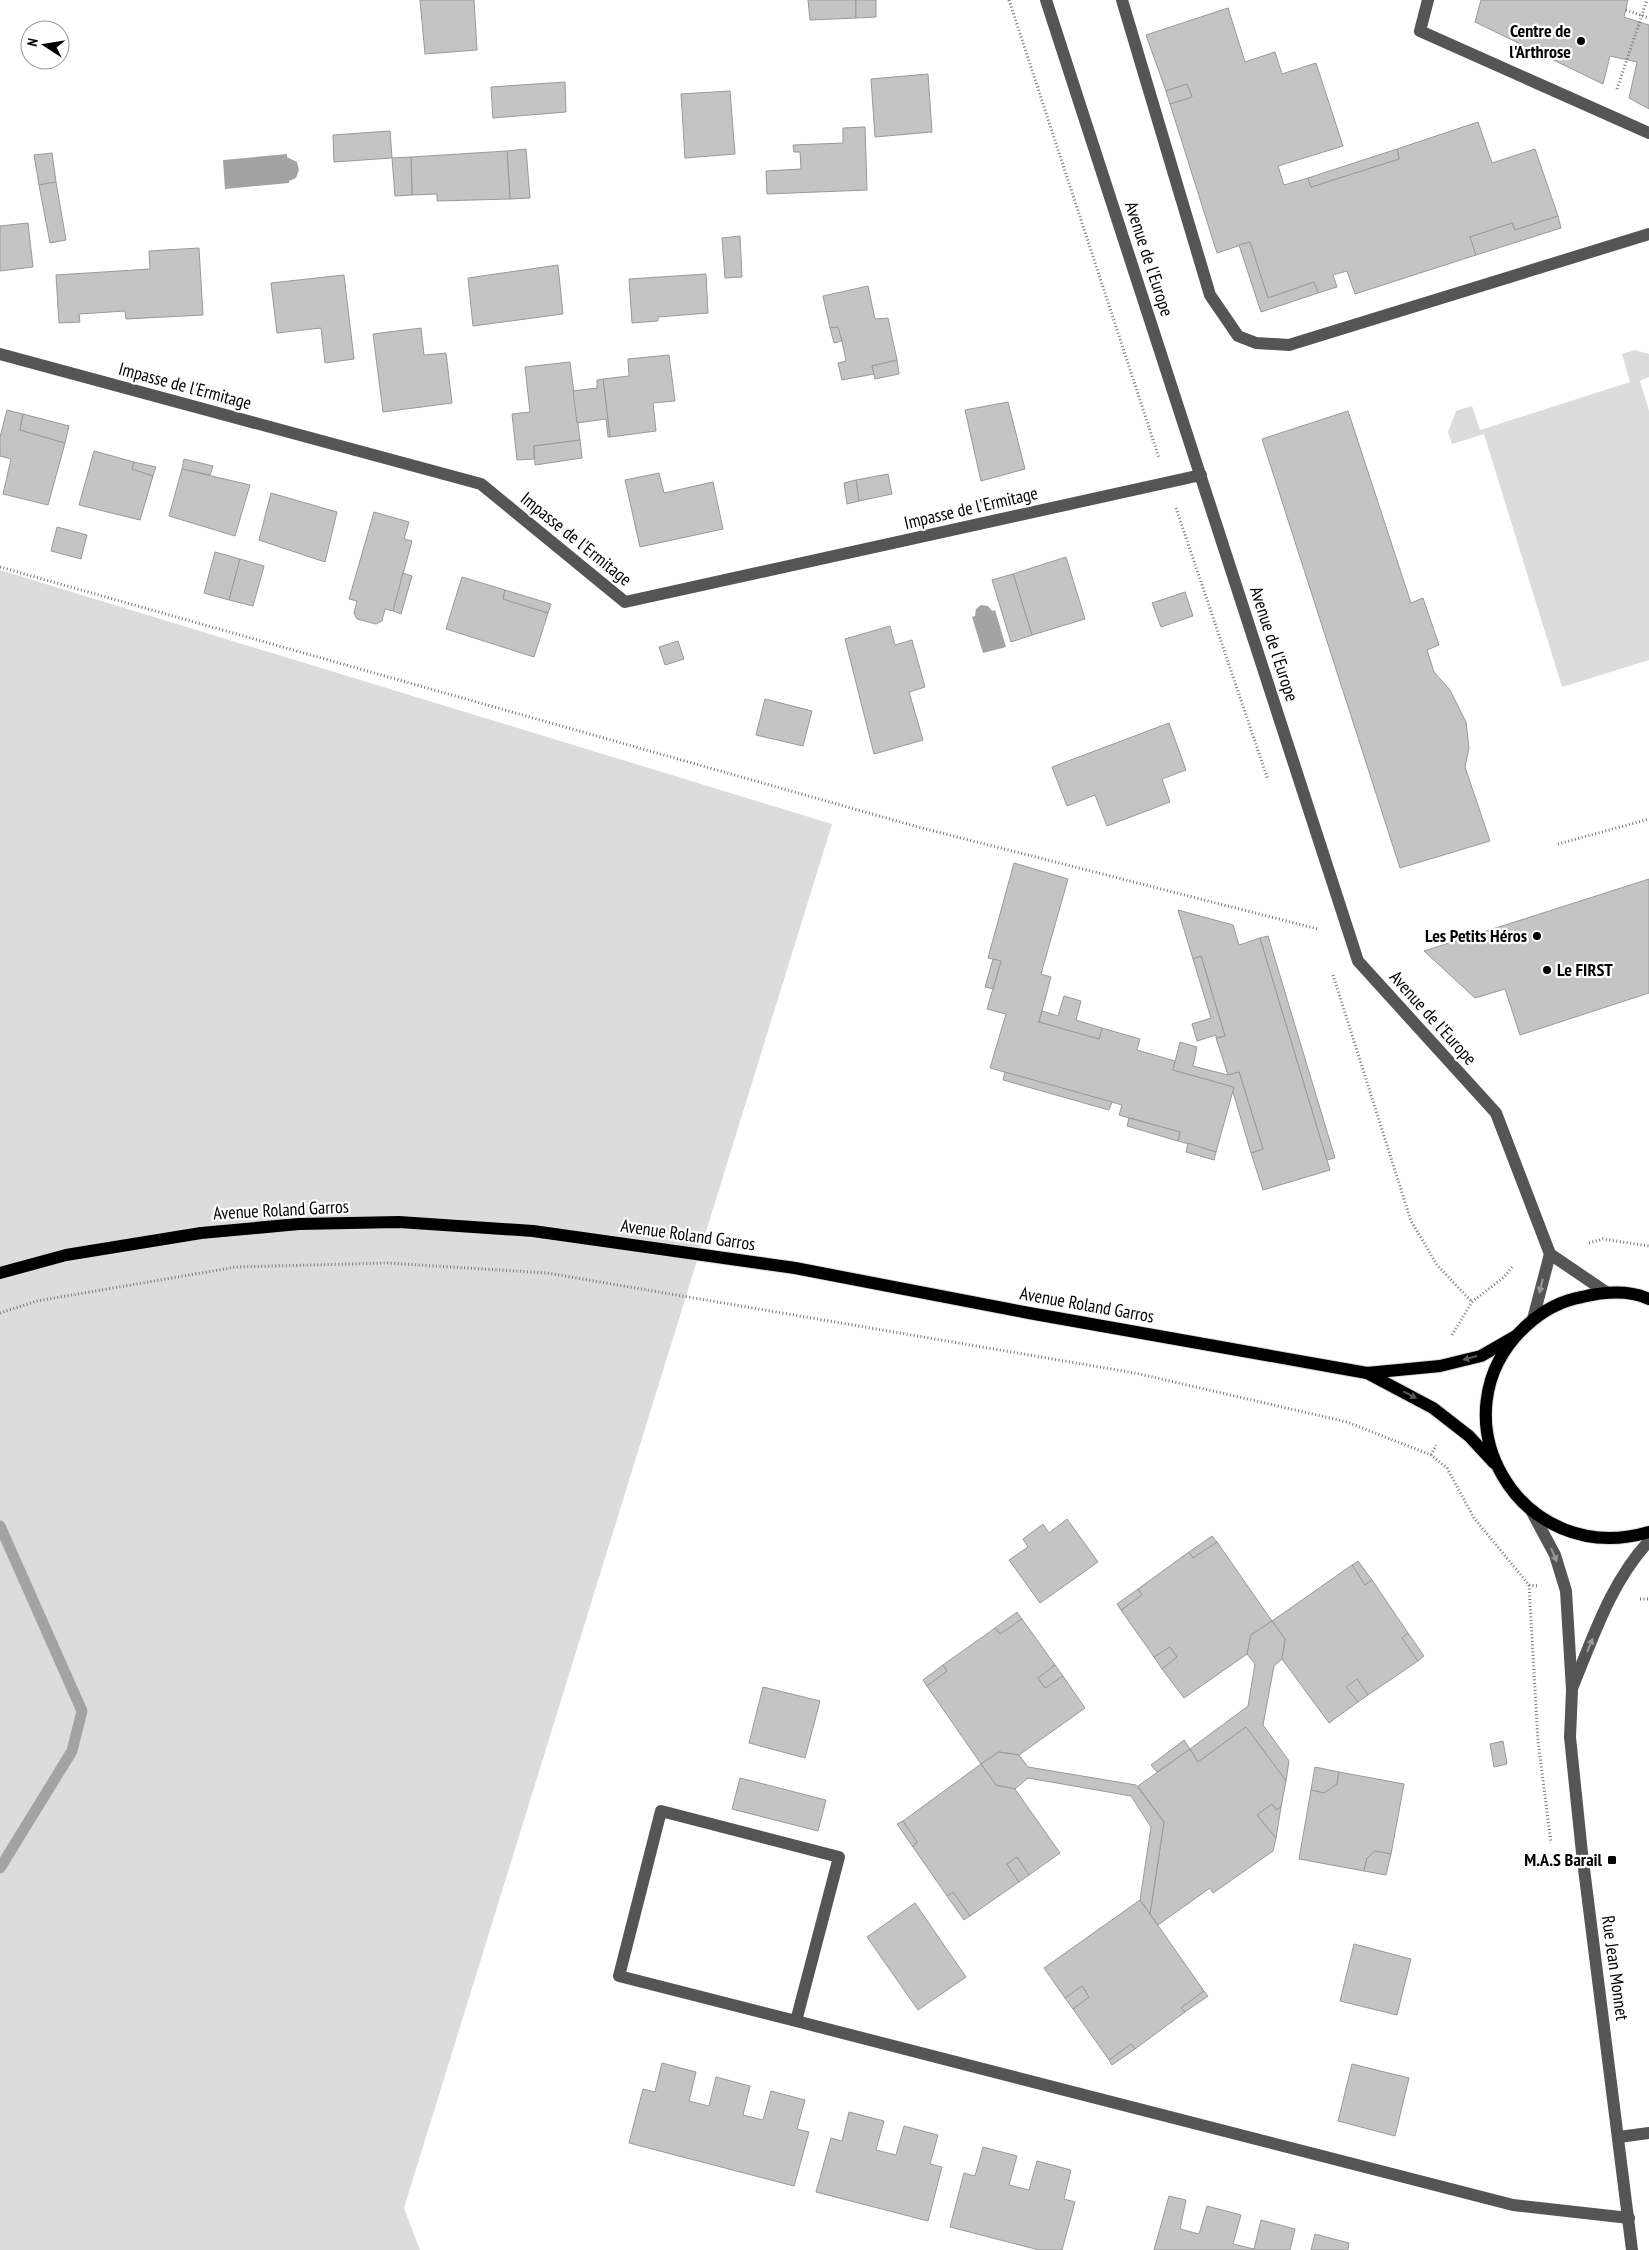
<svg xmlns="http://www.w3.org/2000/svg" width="1649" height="2250" viewBox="0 0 1649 2250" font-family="'PT Sans Narrow',sans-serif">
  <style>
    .green { fill: #dcdcdc }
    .water { fill: #a3a3a3 }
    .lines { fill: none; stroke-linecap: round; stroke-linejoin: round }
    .stream { stroke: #a3a3a3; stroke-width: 11 }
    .building { fill: #c4c4c4; stroke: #999 }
    .major-casing { stroke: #dbdbdb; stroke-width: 14 }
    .path { stroke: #777; stroke-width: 3; stroke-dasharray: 1 2.5; stroke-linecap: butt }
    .minor { stroke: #555; stroke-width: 12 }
    .major { stroke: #000; stroke-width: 12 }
    .oneway { fill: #999 }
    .oneway2 { fill: #595959 }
    .poi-dot { fill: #000; stroke: #fff; stroke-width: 2 }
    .labels { text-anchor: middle; stroke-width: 4.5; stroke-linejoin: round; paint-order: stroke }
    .poi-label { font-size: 18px; font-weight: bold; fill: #000; stroke: #fff; text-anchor: end }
    .street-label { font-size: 18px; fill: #000; stroke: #fff }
  </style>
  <rect width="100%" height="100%" fill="#fff"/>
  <g class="green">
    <path d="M1634,350L1649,354V377L1640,381L1649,411V660L1562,687L1484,434L1452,444L1448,432L1456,411L1472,406L1480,430L1630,382L1622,354Z"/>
    <path d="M0,570L832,824L404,2208L420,2250H0Z"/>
  </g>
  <g class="water">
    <path d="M287,154V157L297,162L299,170L296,178L289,181V183L225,189L223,160Z"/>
    <path d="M981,605L988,606L992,611L995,610L1006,647L983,653L972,617L975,616L976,609Z"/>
  </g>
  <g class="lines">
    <path class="stream" d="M0,1526L82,1711L72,1751L0,1868"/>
  </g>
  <g class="building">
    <path d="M420,0H474L477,50L425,54Z"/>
    <path d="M808,0H856V18L810,20Z"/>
    <path d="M856,0H876V17L856,18Z"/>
    <path d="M1481,0H1628L1624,17L1649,25V109L1629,98L1637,62L1610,56L1603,84L1475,22Z"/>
    <path d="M1228,8L1245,62L1275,52L1282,74L1316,63L1343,146L1278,166L1284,185L1308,178L1311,187L1399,159L1397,149L1478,122L1492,163L1535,149L1558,216L1515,230L1512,223L1470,237L1476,255L1355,294L1347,271L1333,275L1337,287L1318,293L1314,282L1268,298L1250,242L1217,253L1170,104L1192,97L1187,84L1166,91L1146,35Z"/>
    <path d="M928,74L932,132L875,137L871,79Z"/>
    <path d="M565,82L566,112L493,118L491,87Z"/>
    <path d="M1187,84L1192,97L1170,104L1166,91Z"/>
    <path d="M730,91L735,154L685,158L681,94Z"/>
    <path d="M865,127L867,190L767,194L766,171L801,169L800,152H794L793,145L843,143V128Z"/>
    <path d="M390,131L392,158L334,162L333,135Z"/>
    <path d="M526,149L530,198L510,199L507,151Z"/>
    <path d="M1397,149L1399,159L1311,187L1308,178Z"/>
    <path d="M507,151L510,199L437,201V194L412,195L411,157Z"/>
    <path d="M52,153L56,182L39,185L34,155Z"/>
    <path d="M411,157L412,195L395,196L392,158Z"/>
    <path d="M56,182L66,240L50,243L39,185Z"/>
    <path d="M1558,216L1561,228L1476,255L1470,237L1512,223L1515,230Z"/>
    <path d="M28,223L33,267L0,271V226Z"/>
    <path d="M740,236L742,277L725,278L722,238Z"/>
    <path d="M1250,242L1268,298L1314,282L1318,293L1261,312L1239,245Z"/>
    <path d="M199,248L203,315L126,319L125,311L79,314L80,322L59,323L56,275L150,269L149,251Z"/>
    <path d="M558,265L563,314L473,326L468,278Z"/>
    <path d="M706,274L708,313L658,317V321L632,323L629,279Z"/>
    <path d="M344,275L354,359L325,363L321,328L277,333L271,283Z"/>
    <path d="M868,286L875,319L888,318L897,360L872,366L874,374L842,380L838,363L846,361L842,341L838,327L830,328L823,296Z"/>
    <path d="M838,327L842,341L834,343L830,328Z"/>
    <path d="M421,328L424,355L446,353L452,403L383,412L373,334Z"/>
    <path d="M669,355L675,401L653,403L656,431L610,437L603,379L629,376L628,359Z"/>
    <path d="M897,360L899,374L875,379L872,366Z"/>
    <path d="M570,362L580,440L534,446V459L517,460L512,414L530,412L525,367Z"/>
    <path d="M603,379L610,437H608L606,419L577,423L573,391L597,388V380Z"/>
    <path d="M1008,402L1025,469L981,481L965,410Z"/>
    <path d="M7,410L23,414L20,430L65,443L48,505L3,494L11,459L0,456V437Z"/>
    <path d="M1348,411L1411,603L1423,598L1439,645L1427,650L1434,672L1450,690L1466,722L1469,748L1465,767L1490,841L1400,868L1262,439Z"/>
    <path d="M23,414L69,426L65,443L20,430Z"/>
    <path d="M580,440L582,458L535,465L534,446Z"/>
    <path d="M94,451L134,462L132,469L153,476L140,520L79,505Z"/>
    <path d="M184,459L213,466L210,475L182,469Z"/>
    <path d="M134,462L156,467L153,476L132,469Z"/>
    <path d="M182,469L250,485L235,536L169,516Z"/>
    <path d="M659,473L664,493L713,482L723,529L640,547L625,480Z"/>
    <path d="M888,474L892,494L859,501L856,480Z"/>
    <path d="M856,480L859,501L847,504L844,483Z"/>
    <path d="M271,493L337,512L325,562L259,540Z"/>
    <path d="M374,512L409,522L404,539L412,541L393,611L385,609L382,621L376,624L357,619L354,613L357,601L349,599Z"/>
    <path d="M57,527L87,535L81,559L51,551Z"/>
    <path d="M215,552L240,559L229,600L204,593Z"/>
    <path d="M1066,557L1085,619L1032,635L1013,574Z"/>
    <path d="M240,559L264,566L253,606L229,600Z"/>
    <path d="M403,573L412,576L401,614L393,611Z"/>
    <path d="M1013,574L1032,635L1011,642L992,580Z"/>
    <path d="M462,577L505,590L503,599L548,613L534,657L446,629Z"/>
    <path d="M505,590L551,604L548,613L503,599Z"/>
    <path d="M1185,592L1193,616L1161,627L1152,603Z"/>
    <path d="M890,626L895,645L912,640L925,687L909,692L923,740L874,754L845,639Z"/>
    <path d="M678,641L684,659L665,665L659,647Z"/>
    <path d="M765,699L812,711L803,746L756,735Z"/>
    <path d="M1169,723L1186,770L1162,779L1170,802L1107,826L1095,795L1067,806L1052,767Z"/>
    <path d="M1014,863L1068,879L1041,974L1051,977L1039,1022L1099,1039L1102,1028L1140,1039L1137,1050L1175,1061L1173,1070L1234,1087L1216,1152L1178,1141L1180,1132L1119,1115L1122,1105L990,1068L1006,1014L987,1009L1001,961L988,958Z"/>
    <path d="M1649,879V993L1520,1035L1505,989L1475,998L1424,951Z"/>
    <path d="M1178,910L1233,925L1239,945L1260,938L1330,1170L1263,1190L1251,1153L1263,1149L1239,1072L1228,1075L1216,1038L1225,1036L1201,956L1193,959Z"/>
    <path d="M1268,936L1335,1158L1327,1160L1260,938Z"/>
    <path d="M1201,956L1225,1036L1216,1038V1035L1197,1041L1192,1024L1211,1018L1193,959Z"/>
    <path d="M993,959L1001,961L993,989L985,987Z"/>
    <path d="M1064,996L1081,1001L1076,1020L1102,1028L1099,1039L1039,1022L1042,1011L1058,1016Z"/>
    <path d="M1180,1042L1197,1047L1193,1066L1228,1075L1239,1072L1263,1149L1251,1153L1233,1092L1234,1087L1173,1070Z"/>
    <path d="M1005,1072L1112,1102L1109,1110L1003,1080Z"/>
    <path d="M1129,1118L1180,1132L1178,1141L1127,1126Z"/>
    <path d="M1188,1143L1216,1152L1214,1160L1186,1152Z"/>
    <path d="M1067,1519L1098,1562L1040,1603L1009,1560L1028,1547L1023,1539L1043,1524L1049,1533Z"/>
    <path d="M1212,1536L1217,1542L1193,1558L1189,1552Z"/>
    <path d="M1217,1542L1272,1621L1251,1635L1247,1654L1184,1698L1162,1669L1177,1657L1170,1647L1154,1657L1121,1610L1142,1595L1138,1589L1189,1552L1193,1558Z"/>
    <path d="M1358,1561L1372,1580L1365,1585L1352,1565Z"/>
    <path d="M1352,1565L1365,1585L1372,1580L1408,1633L1402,1638L1418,1661L1368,1695L1357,1679L1346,1687L1358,1702L1329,1723L1282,1659L1285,1639L1272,1621Z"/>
    <path d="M1138,1589L1142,1595L1121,1610L1117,1604Z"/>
    <path d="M1017,1612L1022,1619L1000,1634L995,1628Z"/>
    <path d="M1022,1619L1055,1665L1038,1678L1045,1688L1063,1676L1085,1708L1019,1755L999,1752L981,1764L927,1686L947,1671L943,1665L995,1628L1000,1634Z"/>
    <path d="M1272,1621L1285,1639L1282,1659L1274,1666L1263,1725L1289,1761L1286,1781L1246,1727L1198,1762L1190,1749L1248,1706L1255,1664L1247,1654L1251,1635Z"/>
    <path d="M1408,1633L1424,1656L1418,1661L1402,1638Z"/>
    <path d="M1170,1647L1177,1657L1162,1669L1154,1657Z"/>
    <path d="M943,1665L947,1671L927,1686L923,1680Z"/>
    <path d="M1055,1665L1063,1676L1045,1688L1038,1678Z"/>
    <path d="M1357,1679L1368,1695L1358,1702L1346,1687Z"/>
    <path d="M763,1687L820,1701L805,1758L749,1743Z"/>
    <path d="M1246,1727L1286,1781L1281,1807L1276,1810L1272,1804L1257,1815L1276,1838L1273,1851L1213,1893L1210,1888L1158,1925L1150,1914L1164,1822L1138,1786L1190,1749L1198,1762Z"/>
    <path d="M1184,1740L1190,1749L1157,1772L1151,1765Z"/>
    <path d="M1503,1741L1507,1764L1494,1767L1490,1744Z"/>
    <path d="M999,1752L1019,1755L1028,1767L1136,1785L1164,1822L1150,1914L1140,1900L1151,1827L1131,1796L1028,1778L1015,1789L996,1785L981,1764Z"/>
    <path d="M981,1764L996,1785L1015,1789L1060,1853L1029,1875L1017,1857L1007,1864L1019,1882L970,1916L953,1892L947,1896L913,1847L917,1842L903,1821Z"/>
    <path d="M1315,1767L1339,1772L1337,1784L1324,1793L1311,1790Z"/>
    <path d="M1339,1772L1404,1784L1391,1854L1375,1851L1367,1858L1364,1871L1299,1859L1311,1790L1324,1793L1337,1784Z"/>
    <path d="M740,1778L826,1800L818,1831L732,1809Z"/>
    <path d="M1272,1804L1276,1810L1281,1807L1276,1838L1257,1815Z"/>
    <path d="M903,1821L917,1842L913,1847L897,1824Z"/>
    <path d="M1375,1851L1391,1854L1386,1875L1364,1871L1367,1858Z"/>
    <path d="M1017,1857L1029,1875L1019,1882L1007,1864Z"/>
    <path d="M953,1892L970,1916L964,1920L947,1896Z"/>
    <path d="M1140,1900L1204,1991L1181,2008L1185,2012L1135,2049L1131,2044L1109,2060L1073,2009L1089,1997L1082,1986L1065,1998L1044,1968Z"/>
    <path d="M915,1903L966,1977L918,2010L867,1937Z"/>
    <path d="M1354,1944L1411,1959L1397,2015L1340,2001Z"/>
    <path d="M1082,1986L1089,1997L1073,2009L1065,1998Z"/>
    <path d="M1204,1991L1208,1996L1185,2012L1181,2008Z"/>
    <path d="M1131,2044L1135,2049L1112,2065L1109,2060Z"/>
    <path d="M662,2063L696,2072L689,2101L709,2106L716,2077L750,2086L743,2115L763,2120L771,2091L805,2100L797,2129L809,2132L794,2186L629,2143L643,2089L655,2092Z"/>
    <path d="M1352,2064L1409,2078L1395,2136L1338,2121Z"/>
    <path d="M849,2112L884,2121L876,2150L896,2155L904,2126L938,2135L930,2164L942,2167L928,2221L816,2192L831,2138L842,2141Z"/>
    <path d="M983,2147L1017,2156L1009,2185L1029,2190L1037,2161L1071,2170L1064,2199L1075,2202L1062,2250H1039L950,2227L964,2173L975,2176Z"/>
    <path d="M1169,2196L1186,2200L1180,2229L1199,2234L1207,2206L1241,2215L1233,2244L1254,2249L1261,2220L1295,2229L1290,2250H1154Z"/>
    <path d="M1315,2234L1349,2243L1348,2250H1311Z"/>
  </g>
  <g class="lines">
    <defs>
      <g id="major">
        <path d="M0,1273L66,1255L201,1233L299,1224L399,1222L533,1231L795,1268L1029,1313L1367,1373L1440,1366L1481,1356L1514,1337"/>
        <path d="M1649,1299C1629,1290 1603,1292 1582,1297C1560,1301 1542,1311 1526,1326C1430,1415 1520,1570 1649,1532"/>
        <path d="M1367,1373L1433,1408L1469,1436L1494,1463"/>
      </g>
    </defs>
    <use href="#major" class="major-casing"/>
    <g class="path">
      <path d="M1009,0L1159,458"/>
      <path d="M1626,10L1649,18"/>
      <path d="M1617,89L1647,0"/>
      <path d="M1176,508L1268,780"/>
      <path d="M0,567L918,827L1318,929"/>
      <path d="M1558,844L1649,819"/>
      <path d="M1333,975L1411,1221L1437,1265L1472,1302"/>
      <path d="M1589,1243L1603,1239L1649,1246"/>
      <path d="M0,1313L37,1301L236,1267L387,1263L547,1273L1135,1373L1347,1422L1431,1455L1447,1468L1474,1518L1529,1585L1537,1586"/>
      <path d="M1452,1335L1472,1302L1504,1277L1512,1267"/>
      <path d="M1431,1455L1436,1445"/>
      <path d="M1529,1585L1538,1741L1551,1843"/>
      <path d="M1640,1599H1649"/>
    </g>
    <g class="minor">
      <path d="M1046,0L1358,961L1496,1113L1550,1254L1606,1292"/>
      <path d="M1122,0L1210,295L1238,336L1256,343L1289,345L1649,234"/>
      <path d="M1428,0L1420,31L1649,133"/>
      <path d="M0,354L481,484L625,602L1201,475"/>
      <path d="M1533,1319L1550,1254"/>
      <path d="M1532,1512L1555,1555L1566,1591L1572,1690L1570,1737L1582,1853L1632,2250"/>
      <path d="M1573,1686C1594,1635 1611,1582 1649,1541"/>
      <path d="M796,2021L619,1976L661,1811L839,1857L796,2021L1513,2205L1629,2218"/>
      <path d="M1619,2137L1649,2133"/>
    </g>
    <use href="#major" class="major"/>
  </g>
  <defs><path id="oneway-solid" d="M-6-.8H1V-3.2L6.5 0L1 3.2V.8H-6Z" transform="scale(1.25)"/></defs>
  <g class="oneway">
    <use href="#oneway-solid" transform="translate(1541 1286) rotate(104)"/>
    <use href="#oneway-solid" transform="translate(1554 1555) rotate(67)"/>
    <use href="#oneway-solid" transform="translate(1590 1645) rotate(-68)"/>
  </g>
  <g class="oneway2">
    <use href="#oneway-solid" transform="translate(1470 1358) rotate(165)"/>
    <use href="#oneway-solid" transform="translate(1410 1395) rotate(28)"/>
  </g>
  <g class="poi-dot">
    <circle cx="1581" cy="41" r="5"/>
    <circle cx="1537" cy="936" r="5"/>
    <circle cx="1547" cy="970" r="5"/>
    <rect x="1607" y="1855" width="10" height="10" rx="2.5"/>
  </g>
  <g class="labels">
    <g class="poi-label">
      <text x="1571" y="37">Centre de<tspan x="1571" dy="21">l'Arthrose</tspan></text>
      <text x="1527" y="942">Les Petits Héros</text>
      <text x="1557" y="976" text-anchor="start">Le FIRST</text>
      <text x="1602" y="1866">M.A.S Barail</text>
    </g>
    <g class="street-label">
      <text transform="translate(1149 259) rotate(72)" y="6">Avenue de l'Europe</text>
      <text transform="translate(185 386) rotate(15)" y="6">Impasse de l'Ermitage</text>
      <text transform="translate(971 508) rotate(-13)" y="6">Impasse de l'Ermitage</text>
      <text transform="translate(576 539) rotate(39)" y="6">Impasse de l'Ermitage</text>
      <text transform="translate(1274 644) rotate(72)" y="6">Avenue de l'Europe</text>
      <text transform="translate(1433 1018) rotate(48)" y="6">Avenue de l'Europe</text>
      <text transform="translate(281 1210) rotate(-3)" y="6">Avenue Roland Garros</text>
      <text transform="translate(688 1235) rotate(8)" y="6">Avenue Roland Garros</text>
      <text transform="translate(1087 1305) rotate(10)" y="6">Avenue Roland Garros</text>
      <text transform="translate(1615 1968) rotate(82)" y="6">Rue Jean Monnet</text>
    </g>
  </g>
  <g transform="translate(45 45) rotate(282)"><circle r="24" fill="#ffffff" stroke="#999999"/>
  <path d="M0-4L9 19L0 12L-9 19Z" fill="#000000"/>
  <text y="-8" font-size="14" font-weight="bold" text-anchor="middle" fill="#000000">N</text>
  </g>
</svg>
